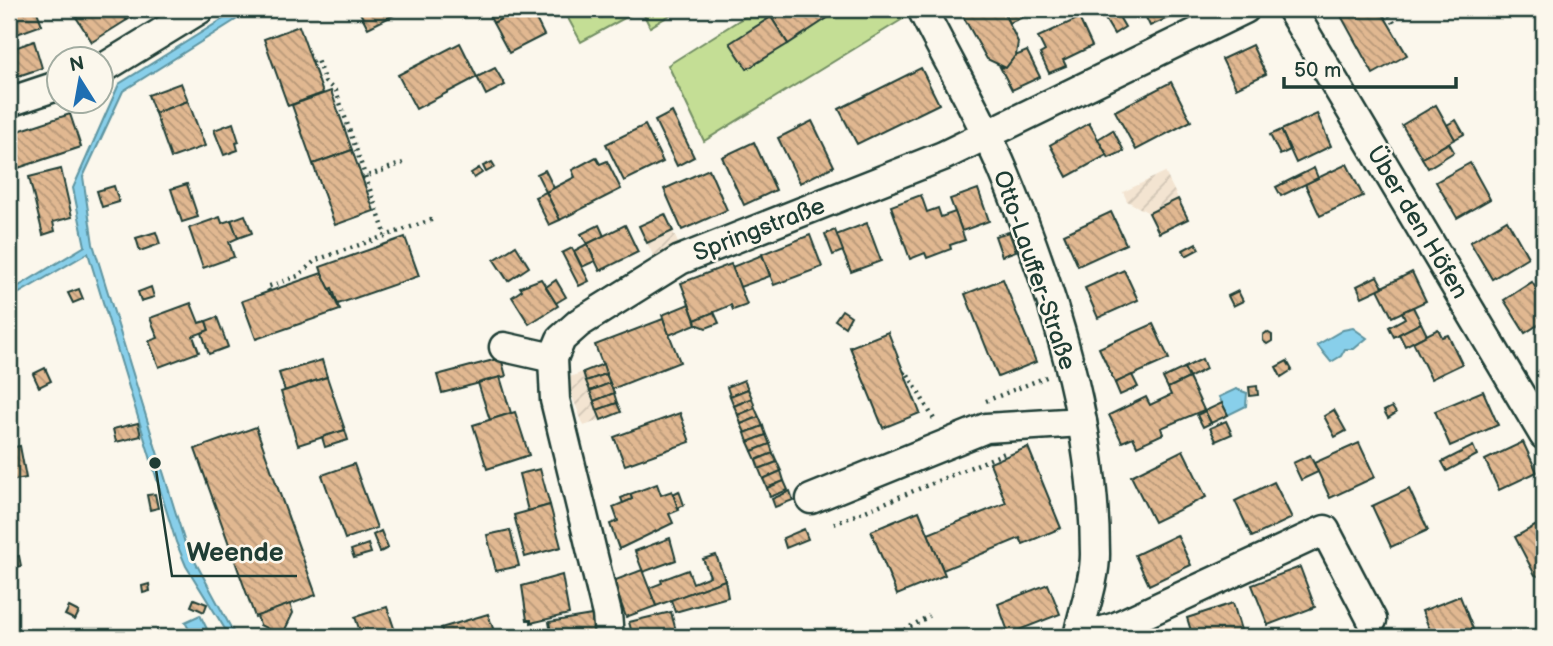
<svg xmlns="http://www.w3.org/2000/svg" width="1553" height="646" viewBox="0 0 1553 646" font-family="'Balsamiq Sans',sans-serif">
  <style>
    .industrial { fill: url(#industrial-furrows) }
    .green { fill: #c4de95; stroke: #728e64; stroke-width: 2 }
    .water { fill: #88cfea; stroke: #5e95a1; stroke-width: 2 }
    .building { fill: url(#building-back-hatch); stroke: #1f3d34; stroke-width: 2 }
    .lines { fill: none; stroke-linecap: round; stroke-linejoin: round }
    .minor-casing { stroke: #1f3d34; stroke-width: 33 }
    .path { stroke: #1f3d34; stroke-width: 4.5; stroke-dasharray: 2 5; stroke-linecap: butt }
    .minor { stroke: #fbf7ec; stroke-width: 28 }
    .labels { text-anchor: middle; stroke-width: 5; stroke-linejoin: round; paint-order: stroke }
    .street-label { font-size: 24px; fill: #1f3d34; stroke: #fbf7ec }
    .leader { fill: none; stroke: #1f3d34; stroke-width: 2.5 }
    .callout-dot { fill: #1f3d34; stroke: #fbf7ec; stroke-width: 2.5 }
    .callout-label { font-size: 26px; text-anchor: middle; font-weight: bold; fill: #1f3d34; stroke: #fbf7ec; stroke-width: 5; stroke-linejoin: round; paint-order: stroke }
  </style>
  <defs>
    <pattern id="industrial-furrows" width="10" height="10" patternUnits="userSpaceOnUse" patternTransform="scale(1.75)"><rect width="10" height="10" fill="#f3e4d1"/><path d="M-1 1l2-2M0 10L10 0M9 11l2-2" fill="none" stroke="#d0c4b4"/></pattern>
    <pattern id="building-back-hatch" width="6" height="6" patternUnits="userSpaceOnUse" patternTransform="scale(1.75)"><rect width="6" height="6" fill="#e1b891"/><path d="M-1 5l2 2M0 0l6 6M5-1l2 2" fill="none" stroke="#b69777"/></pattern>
  </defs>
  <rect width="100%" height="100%" fill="#fbf7ec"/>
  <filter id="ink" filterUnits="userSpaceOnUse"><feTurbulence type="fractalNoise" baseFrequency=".0143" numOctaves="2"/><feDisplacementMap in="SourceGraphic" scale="14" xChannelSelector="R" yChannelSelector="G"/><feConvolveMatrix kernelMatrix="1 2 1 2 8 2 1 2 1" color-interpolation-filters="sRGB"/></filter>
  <g filter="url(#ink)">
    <g class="industrial">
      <path d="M1165,172L1188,219L1159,233L1149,213L1127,201L1123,192Z"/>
      <path d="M665,214L679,245L654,257L639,226Z"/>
      <path d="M603,364L621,412L584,426L565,379Z"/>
    </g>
    <g class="green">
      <path d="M563,9H680L650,27L641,9L581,42Z"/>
      <path d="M757,9H908L911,14L704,141L668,65Z"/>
    </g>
    <g class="water">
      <path d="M239,9H253L123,91L83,177L93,244L185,543L236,637H230L186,566L176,542L88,253L9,299V292L85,246L73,188L119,84Z"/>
      <path d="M1353,328L1367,338L1354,349H1345L1341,356L1331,362L1317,345L1343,330Z"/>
      <path d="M1236,389L1247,393L1246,406L1228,415L1219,397Z"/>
      <path d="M200,615L211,637H193L185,622Z"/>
    </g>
    <g class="building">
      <path d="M26,9H36L42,25L17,34L10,14Z"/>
      <path d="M89,9H120L127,20L92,42L76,17Z"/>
      <path d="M120,9H136L139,12L127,20Z"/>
      <path d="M358,9H406L368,28Z"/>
      <path d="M486,9H522L493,23Z"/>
      <path d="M522,9H531L544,35L509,53L493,23Z"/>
      <path d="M597,9H614L602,17Z"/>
      <path d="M784,9H823L829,17L788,44L771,17Z"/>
      <path d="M823,9H842L829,17Z"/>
      <path d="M959,9H1002L1018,42L1016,55L1006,68L987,59Z"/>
      <path d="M1002,9H1017L1021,18L1009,23Z"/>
      <path d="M1099,9H1119L1122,12L1118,15L1125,27L1114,34Z"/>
      <path d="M1142,9H1175L1177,14L1150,26Z"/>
      <path d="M1350,9H1380L1407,55L1373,74L1340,14Z"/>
      <path d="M771,17L788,44L747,69L730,43Z"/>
      <path d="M1079,18L1092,46L1063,60L1066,66L1049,73L1040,54L1045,51L1038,37Z"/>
      <path d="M299,26L323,93L288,106L264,39Z"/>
      <path d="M34,41L42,68L9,79V50Z"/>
      <path d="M460,43L477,77L416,109L398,75Z"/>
      <path d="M1252,45L1266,74L1236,88L1222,59Z"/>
      <path d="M1027,51L1040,77L1012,90L1000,67L1006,68L1015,56Z"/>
      <path d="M495,68L505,85L486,95L477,77Z"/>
      <path d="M921,68L939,104L857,144L839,109Z"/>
      <path d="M1171,82L1191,121L1136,150L1115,111Z"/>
      <path d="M181,83L188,101L155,113L148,95Z"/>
      <path d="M331,91L352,150L313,164L292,105Z"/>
      <path d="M188,101L205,146L171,158L155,113Z"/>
      <path d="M1436,105L1455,139L1422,158L1402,125Z"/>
      <path d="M672,112L694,157L677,166L655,121Z"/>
      <path d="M70,114L81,147L9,171V134Z"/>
      <path d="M1317,114L1331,146L1296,163L1281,130Z"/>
      <path d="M1456,120L1464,134L1455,139L1447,125Z"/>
      <path d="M812,121L834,166L800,183L778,138Z"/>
      <path d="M233,123L239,142L236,143L238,150L224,155L214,130Z"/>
      <path d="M1089,123L1107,155L1067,177L1050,145Z"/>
      <path d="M645,125L663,162L624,181L606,144Z"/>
      <path d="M1113,130L1124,151L1109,158L1098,139Z"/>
      <path d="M1281,130L1290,150L1280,155L1270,135Z"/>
      <path d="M754,142L776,190L744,205L722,157Z"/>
      <path d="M1449,143L1454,152L1428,168L1422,158Z"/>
      <path d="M352,150L374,211L335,225L313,164Z"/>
      <path d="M596,157L600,164L607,161L621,189L560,220L546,192L575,177L572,170Z"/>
      <path d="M492,162L495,167L486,172L483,166Z"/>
      <path d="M1470,163L1490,199L1457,218L1436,182Z"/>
      <path d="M1347,164L1363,196L1320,216L1305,184Z"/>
      <path d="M479,168L482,173L474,178L471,173Z"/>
      <path d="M1314,168L1318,178L1281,196L1276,187Z"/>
      <path d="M61,169L72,217L53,222L55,231L43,235L29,177Z"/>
      <path d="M709,169L727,210L682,230L664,189Z"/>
      <path d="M545,170L554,188L546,192L537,174Z"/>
      <path d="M187,184L198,217L182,222L171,189Z"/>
      <path d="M114,186L119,202L102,207L97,191Z"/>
      <path d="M978,189L989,221L962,231L950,199Z"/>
      <path d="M546,192L560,220L549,225L535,197Z"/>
      <path d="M921,195L927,212L938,208L941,217L955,212L965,240L950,245L951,249L927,258L925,253L910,259L891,206Z"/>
      <path d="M1178,199L1188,219L1159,233L1149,213Z"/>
      <path d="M1111,212L1126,244L1078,266L1064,234Z"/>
      <path d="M665,214L673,231L647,243L639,226Z"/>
      <path d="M245,215L252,233L238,238L231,220Z"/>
      <path d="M220,217L222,223L231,220L238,238L229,242L234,257L203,268L189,228Z"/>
      <path d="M1507,220L1528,257L1492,279L1470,242Z"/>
      <path d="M867,223L881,261L851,272L836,235Z"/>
      <path d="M599,225L604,236L587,244L581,234Z"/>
      <path d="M625,225L638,252L600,271L587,244Z"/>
      <path d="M835,230L843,251L833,255L825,234Z"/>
      <path d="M156,232L160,244L140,251L136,238Z"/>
      <path d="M1009,232L1016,251L1002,256L995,236Z"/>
      <path d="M810,235L822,267L774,285L762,254Z"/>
      <path d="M405,237L419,276L338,304L332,288L328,290L320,267Z"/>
      <path d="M1196,243L1199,249L1186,256L1183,250Z"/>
      <path d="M587,244L595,261L582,267L574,251Z"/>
      <path d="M516,246L529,267L508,281L494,260Z"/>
      <path d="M572,248L589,281L579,286L562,253Z"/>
      <path d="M762,255L770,276L740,287L732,267Z"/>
      <path d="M731,264L747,305L733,310L731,305L695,320L681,283Z"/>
      <path d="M1124,270L1138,300L1098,318L1085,288Z"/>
      <path d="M1412,272L1426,301L1392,317L1378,289Z"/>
      <path d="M322,273L340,310L256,339L242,301Z"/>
      <path d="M1377,276L1383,287L1362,297L1357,286Z"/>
      <path d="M541,279L558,306L529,324L512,297L522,290L520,287Z"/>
      <path d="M1003,279L1036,362L998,377L965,294Z"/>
      <path d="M556,280L566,297L556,303L546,287Z"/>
      <path d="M1532,282L1544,301V321L1525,333L1504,300Z"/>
      <path d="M151,287L154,297L141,301L138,292Z"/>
      <path d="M79,289L83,299L73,303L68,293Z"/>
      <path d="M1238,291L1243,301L1233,306L1228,296Z"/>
      <path d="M191,303L199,323L206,321L209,330L193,336L199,352L159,367L149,341L158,338L150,318Z"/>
      <path d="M689,304L696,324L669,335L662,315Z"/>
      <path d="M1413,307L1421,323L1394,337L1389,327L1405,318L1402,312Z"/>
      <path d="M842,310L851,316L845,327L835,320Z"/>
      <path d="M714,312L719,323L706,328L696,324L695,320Z"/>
      <path d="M217,317L228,347L209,354L202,333L209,330L206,321Z"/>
      <path d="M663,319L680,362L612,389L595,345Z"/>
      <path d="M1421,323L1427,335L1405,346L1399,334Z"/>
      <path d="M1153,324L1169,359L1115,383L1099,348Z"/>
      <path d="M1438,329L1442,337L1448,335L1462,364L1431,379L1413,342Z"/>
      <path d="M888,332L920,413L883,428L850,347Z"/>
      <path d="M1267,332L1272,335V341L1267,344L1263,341V335Z"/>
      <path d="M501,358L506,376L442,393L437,375Z"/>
      <path d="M1202,359L1206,369L1189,378L1184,368Z"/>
      <path d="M322,360L327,377L285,391L279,373Z"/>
      <path d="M1287,361L1292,370L1281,377L1276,367Z"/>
      <path d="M603,364L606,374L586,381L583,372Z"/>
      <path d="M45,368L51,381L39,387L33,374Z"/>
      <path d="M1184,368L1189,378L1168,388L1163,378Z"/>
      <path d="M606,374L610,383L590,391L586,381Z"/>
      <path d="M1132,375L1138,387L1120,395L1115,383Z"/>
      <path d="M327,377L345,430L298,445L281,392Z"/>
      <path d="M500,377L511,413L490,420L478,383Z"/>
      <path d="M1189,378L1204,410L1161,428L1163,434L1137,446L1133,437L1122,442L1109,415L1146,397L1150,405L1171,395L1168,388Z"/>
      <path d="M744,380L748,389L730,396L727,387Z"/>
      <path d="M610,383L614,393L594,401L590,391Z"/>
      <path d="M1257,386L1258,395L1250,396L1249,387Z"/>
      <path d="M748,389L752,398L734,406L730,396Z"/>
      <path d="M1483,391L1498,425L1450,446L1435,411Z"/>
      <path d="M614,393L617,403L597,410L594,401Z"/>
      <path d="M752,398L755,408L738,415L734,406Z"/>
      <path d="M617,403L621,412L601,420L597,410Z"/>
      <path d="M1222,403L1228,415L1211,423L1205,411Z"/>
      <path d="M1392,407L1396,413L1388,418L1384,411Z"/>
      <path d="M755,408L759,417L741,424L738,415Z"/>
      <path d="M1334,410L1346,431L1335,437L1324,416Z"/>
      <path d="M1205,411L1211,423L1203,427L1197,415Z"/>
      <path d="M515,412L529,455L487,469L473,425Z"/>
      <path d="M680,413L690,442L625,465L614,437Z"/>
      <path d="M759,417L763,426L745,433L741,424Z"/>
      <path d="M1226,421L1232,434L1216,441L1210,428Z"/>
      <path d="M138,423L141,436L116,442L113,429Z"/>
      <path d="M763,426L766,435L748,442L745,433Z"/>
      <path d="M256,427L316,595L255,617L195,449Z"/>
      <path d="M345,430L348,440L325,447L322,437Z"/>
      <path d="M766,435L770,444L752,451L748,442Z"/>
      <path d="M1523,442L1537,472L1499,490L1485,460Z"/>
      <path d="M1359,443L1375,477L1330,498L1314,463Z"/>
      <path d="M770,444L773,453L756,460L752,451Z"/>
      <path d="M20,446L26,478L9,481V448Z"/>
      <path d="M1473,446L1477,455L1447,471L1442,462Z"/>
      <path d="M1028,447L1061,528L1023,544L1020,538L943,570L928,534L1006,503L990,463Z"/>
      <path d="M1183,450L1206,497L1154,522L1131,476Z"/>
      <path d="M773,453L777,462L759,469L756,460Z"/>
      <path d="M1310,455L1318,472L1301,480L1293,463Z"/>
      <path d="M777,462L781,471L763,479L759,469Z"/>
      <path d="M354,464L377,528L345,539L322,475Z"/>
      <path d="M540,469L550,505L528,511L519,474Z"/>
      <path d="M781,471L784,481L767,488L763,479Z"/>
      <path d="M784,481L788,490L770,497L767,488Z"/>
      <path d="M1274,482L1292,518L1252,537L1235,501Z"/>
      <path d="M657,484L661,495L672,491L673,494L679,510L669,514L673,523L619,549L610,524L618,521L613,507L632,499L630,494Z"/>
      <path d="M1409,489L1428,530L1391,547L1372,506Z"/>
      <path d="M679,491L684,505L678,508L673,494Z"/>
      <path d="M790,491L793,500L775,507L772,499Z"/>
      <path d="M155,494L158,508L150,510L147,495Z"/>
      <path d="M630,494L632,499L623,503L621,498Z"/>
      <path d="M550,505L561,547L525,557L514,515Z"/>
      <path d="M919,511L945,575L897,595L871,531Z"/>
      <path d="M1544,521V578L1535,575L1515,537Z"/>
      <path d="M804,529L808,539L786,548L783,538Z"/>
      <path d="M510,530L519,566L496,571L487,535Z"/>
      <path d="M381,531L388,548L380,552L373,535Z"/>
      <path d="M1177,535L1191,565L1149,585L1135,555Z"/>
      <path d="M670,538L676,560L643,572L635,551Z"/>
      <path d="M368,544L371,553L354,558L351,550Z"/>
      <path d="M716,555L725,580L656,606L649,588L662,583L661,580L688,570L693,583L710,576L703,559Z"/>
      <path d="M19,556L21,566L9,569V558Z"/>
      <path d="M1300,567L1315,607L1268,625L1252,585Z"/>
      <path d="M642,570L656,606L626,617L613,581Z"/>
      <path d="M562,575L569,614L531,623V620H527L522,586Z"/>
      <path d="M725,580L728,597L675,612L671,600Z"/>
      <path d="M149,584L150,591L143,593L142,586Z"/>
      <path d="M1048,584L1060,614L1009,634L998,604Z"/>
      <path d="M1460,596L1473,629L1453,637H1433L1422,611Z"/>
      <path d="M194,599L207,604L204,612L191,606Z"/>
      <path d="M1233,603L1243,637H1193L1187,618Z"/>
      <path d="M290,604L293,613L282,636L260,625L257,616Z"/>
      <path d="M69,607L79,612L75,620L65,615Z"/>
      <path d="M387,607L397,637H362L355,617Z"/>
      <path d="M671,612L676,631L633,637L629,622Z"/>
      <path d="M488,614L496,637H444L441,628Z"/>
      <path d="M592,615L596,637H552L549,622Z"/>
      <path d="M71,630L72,637H58L57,633Z"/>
    </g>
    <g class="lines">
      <defs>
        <g id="minor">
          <path d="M922,9C948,62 980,115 1003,170C1053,290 1095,423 1095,554C1095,581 1083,611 1078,637"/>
          <path d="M1291,9L1544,435"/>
          <path d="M102,69L200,9"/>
          <path d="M9,102L60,85"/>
          <path d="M504,347L553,358"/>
          <path d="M811,499L986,428L1082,422"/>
          <path d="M609,637L607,614L555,400L553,358L561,339L579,323L680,260L943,156L1245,9"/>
          <path d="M1083,637L1116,627L1325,530L1372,620"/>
        </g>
      </defs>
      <use href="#minor" class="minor-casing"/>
      <g class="path">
        <path d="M1386,9L1394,23L1390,25"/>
        <path d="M312,62L317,60L325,82L336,91L386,236"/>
        <path d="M362,178L403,163"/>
        <path d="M269,291L267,287L298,276L316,260L434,219"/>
        <path d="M904,373L906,371L935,421"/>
        <path d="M986,401L1049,376"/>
        <path d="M834,524L1005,453"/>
        <path d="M892,637L929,616"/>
      </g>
      <use href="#minor" class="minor"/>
    </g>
  </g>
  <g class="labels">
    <g class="street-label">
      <text transform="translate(1418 222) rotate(59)" y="8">Über den Höfen</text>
      <text transform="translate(759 229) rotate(-21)" y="8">Springstraße</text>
      <text transform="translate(1035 270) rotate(71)" y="8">Otto-Lauffer-Straße</text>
    </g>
  </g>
  <path class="leader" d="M155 463L172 576H297"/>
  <circle class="callout-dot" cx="155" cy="463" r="7"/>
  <g class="callout-label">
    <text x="235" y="561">Weende</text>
  </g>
  <rect width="1553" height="646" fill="none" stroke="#fbf7ec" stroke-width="35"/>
  <rect x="18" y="18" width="1518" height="611" fill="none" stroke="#1f3d34" stroke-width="2.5" filter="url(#ink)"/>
  <g transform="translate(80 80) rotate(349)"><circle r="33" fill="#fbf7ec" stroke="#a3ada2" stroke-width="2"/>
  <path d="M0-5L12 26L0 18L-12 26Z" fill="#1f6fb2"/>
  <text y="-10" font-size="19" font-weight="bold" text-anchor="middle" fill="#1f3d34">N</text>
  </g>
  <path d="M1284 77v10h172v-10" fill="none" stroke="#1f3d34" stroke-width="3.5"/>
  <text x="1294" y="77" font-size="21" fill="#1f3d34" stroke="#fbf7ec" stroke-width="5" paint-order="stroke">50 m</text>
</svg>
